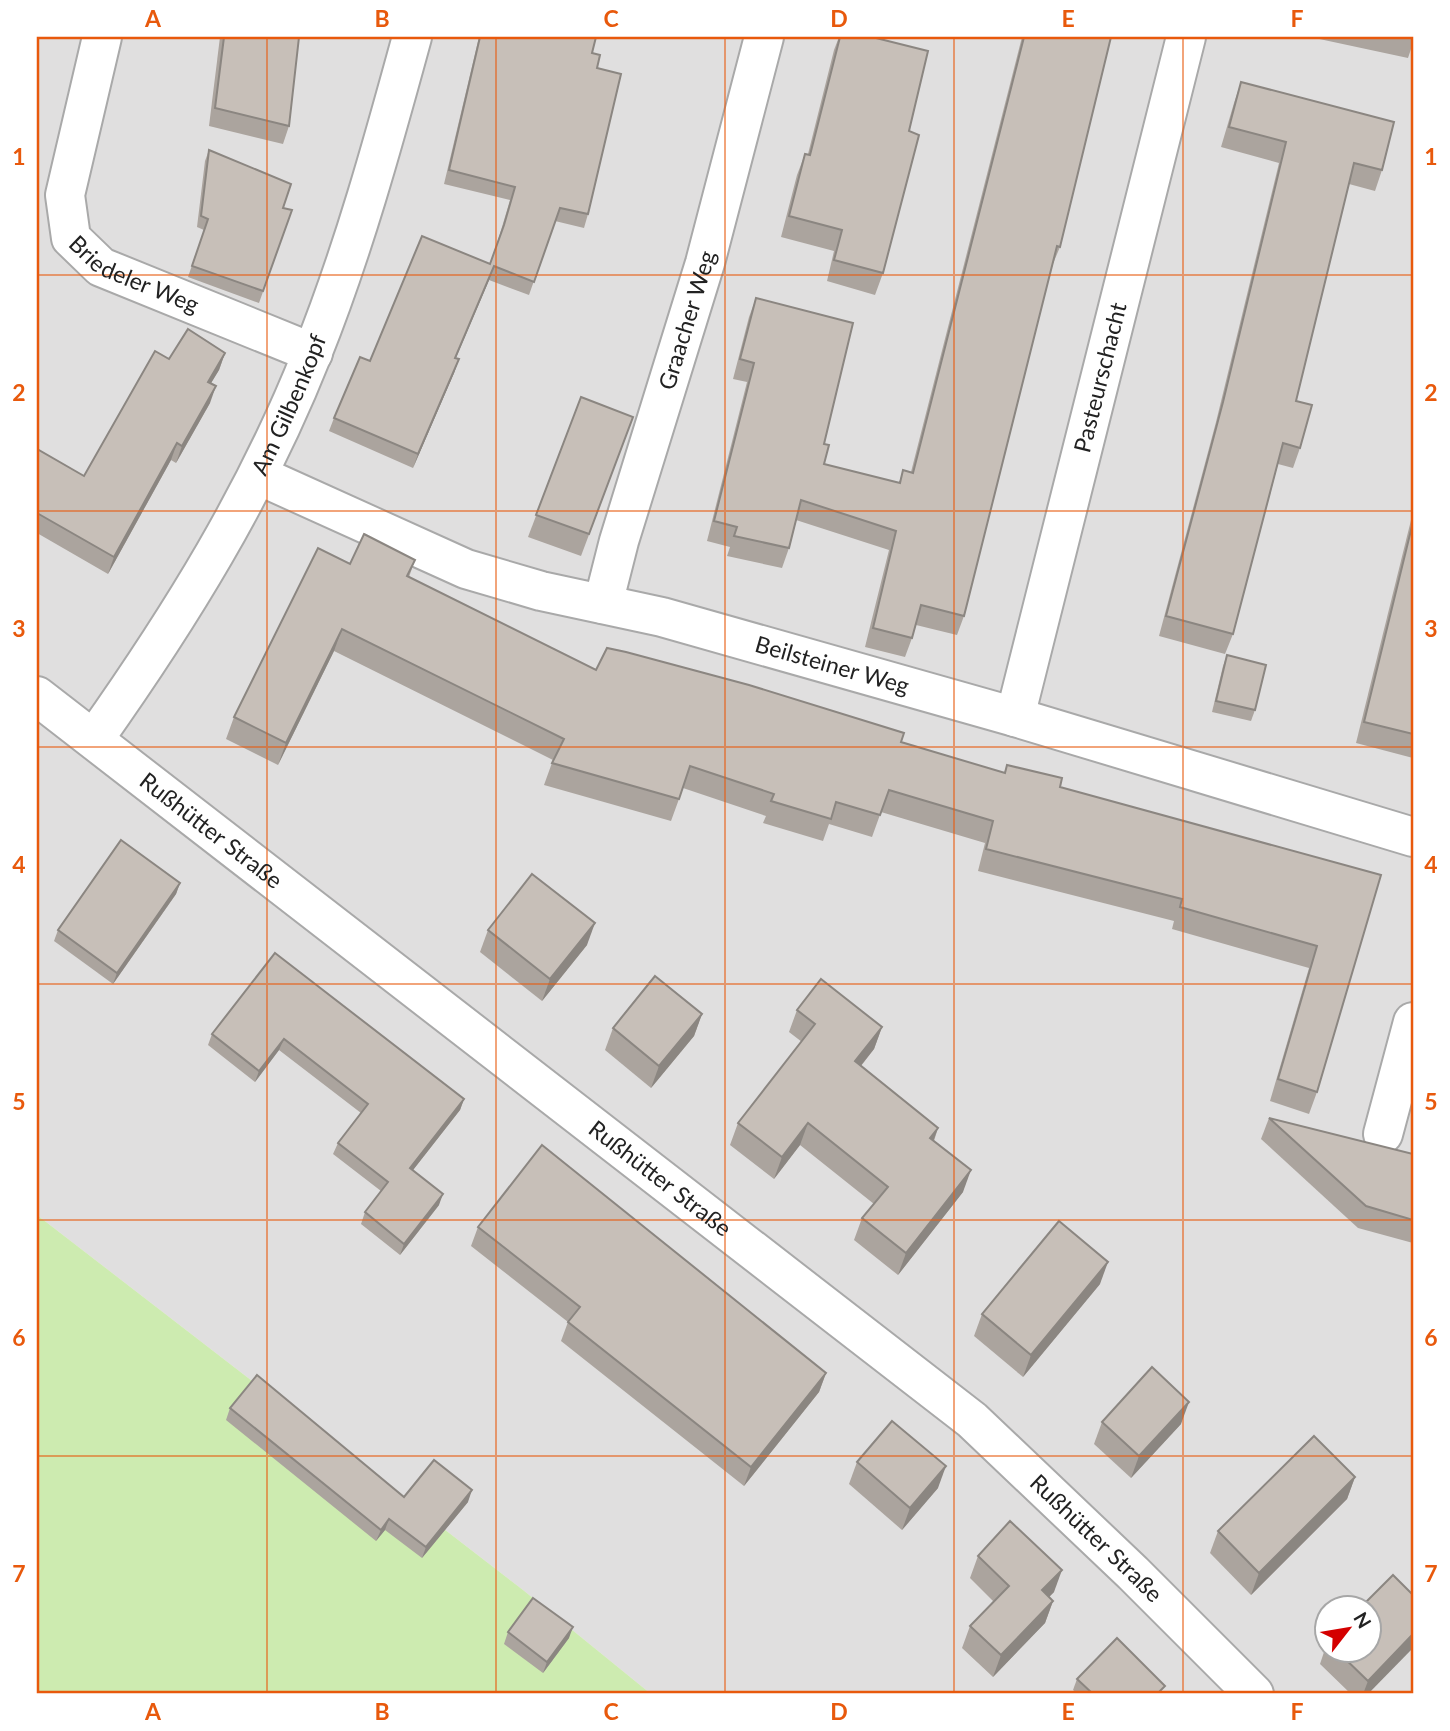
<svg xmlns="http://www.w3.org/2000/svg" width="1450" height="1731" viewBox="0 0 1450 1731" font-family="Lato,sans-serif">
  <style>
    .residential { fill: #e0dfdf; fill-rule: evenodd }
    .grass { fill: #cdebb0 }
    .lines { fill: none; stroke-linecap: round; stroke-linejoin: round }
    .minor-casing { stroke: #a9a9a9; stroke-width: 42 }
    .minor { stroke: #fff; stroke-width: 38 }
    .wall { fill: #aba49e }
    .shaded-wall { fill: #8b8681 }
    .building { fill: #c7bfb8; stroke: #8b8681; stroke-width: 2 }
    .grid { fill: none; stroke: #e8590c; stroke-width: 2; stroke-opacity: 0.55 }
    .labels { text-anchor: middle; stroke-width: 5; stroke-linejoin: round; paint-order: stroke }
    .street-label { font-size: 23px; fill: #222; stroke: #fff }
    .neatline { fill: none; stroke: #e8590c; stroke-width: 2.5 }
    .grid-label { font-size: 23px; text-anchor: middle; font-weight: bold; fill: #e8590c }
  </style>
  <rect width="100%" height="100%" fill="#f2efe9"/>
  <path class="residential" d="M37,37H1413V1694H651L523,1590L37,1215ZM1328,1608H1370V1650H1328Z"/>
  <path class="grass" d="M37,1215L523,1590L651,1694H37Z"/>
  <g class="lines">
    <defs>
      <g id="minor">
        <path id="s1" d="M102,37L65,195L71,238L101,267L313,353"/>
        <path id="s2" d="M258,475L466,569L541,591L662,617L1015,717L1413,837"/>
        <path id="s3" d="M603,604L619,541L705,263L764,37"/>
        <path id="s4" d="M37,696L972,1420L1133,1573L1254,1694"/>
        <path id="s5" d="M1015,717L1186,37"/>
        <path id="s6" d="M94,739C181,616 256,495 312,354C353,252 383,143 412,37"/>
        <path d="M1383,1134L1413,1022"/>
      </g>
    </defs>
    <use href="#minor" class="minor-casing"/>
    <use href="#minor" class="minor"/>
  </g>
  <g class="wall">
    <path d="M220,37H299L289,126L283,144L209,126Z"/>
    <path d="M479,37H596L592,53L597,68L588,214L584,228L555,221L529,295L489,280L456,358L459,359L454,373L413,468L329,431L334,418L370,361L490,264L499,237L510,200L444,184Z"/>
    <path d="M839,37H872L909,131L883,273L875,295L827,281L834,251L781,237L797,175L805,154H808L834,50Z"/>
    <path d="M1022,37H1111L1060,247L1052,266L964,616L957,635L916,625L912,638L905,657L865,647L889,550L796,520L789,548L782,568L727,556L730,547L707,541L747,382L733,379L749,317L756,298L824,444V464L899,483L903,470L911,472Z"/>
    <path d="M1310,37H1413V43L1408,58Z"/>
    <path d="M1241,82L1382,170L1375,191L1349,184L1296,401L1300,448L1293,468L1278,464L1233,634L1225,654L1159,636L1216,422L1279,163L1221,147L1234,103Z"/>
    <path d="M209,150L283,208L292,210L259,303L188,277L204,230L197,227L205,161Z"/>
    <path d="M225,353L219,370L211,383L210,403L176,463L171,460L108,574L37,533V449L84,476L169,359Z"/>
    <path d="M581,397L633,417L581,556L528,537Z"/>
    <path d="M1413,512V758L1356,743Z"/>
    <path d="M415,560L409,577L596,670L901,742L1004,773L1007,765L1060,787L1381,875L1317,1092L1309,1114L1270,1101L1309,968L1172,929L1174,921L978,871L985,843L881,812L872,837L829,824L823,841L763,823L766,816L683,788L671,821L544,785L553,760L334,651L278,765L226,739L234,717L350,564Z"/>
    <path d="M1227,655L1255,710L1251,721L1212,712L1223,666Z"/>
    <path d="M180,883L176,894L113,984L54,941L58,930Z"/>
    <path d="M488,930L587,945L542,1001L480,952Z"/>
    <path d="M275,953L464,1099L460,1110L413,1170L439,1205L400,1255L361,1224L365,1212L381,1191L333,1154L338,1143L361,1113L279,1050L255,1082L208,1045L212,1034Z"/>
    <path d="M797,1010L882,1027L874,1049L861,1066L938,1128L934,1141L963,1192L898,1275L854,1240L862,1218L874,1204L800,1145L774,1179L730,1145L738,1123L802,1042L789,1032Z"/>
    <path d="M702,1014L694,1036L651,1088L605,1050L613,1028Z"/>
    <path d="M1269,1118L1413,1154V1243L1358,1228L1261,1139Z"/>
    <path d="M478,1227L826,1373L819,1392L744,1486L561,1341L568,1322L471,1246Z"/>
    <path d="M1100,1284L1023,1377L974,1336L982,1314Z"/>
    <path d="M230,1408L404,1497L468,1502L422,1558L385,1530L376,1541L226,1420Z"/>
    <path d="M1102,1422L1181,1424L1131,1478L1094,1444Z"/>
    <path d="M857,1462L938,1488L902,1530L849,1484Z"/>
    <path d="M1355,1477L1347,1499L1251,1595L1210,1553L1218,1531Z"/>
    <path d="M978,1556L1054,1592L1049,1597L1053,1601L1045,1623L993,1677L962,1648L970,1626L994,1602L970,1578Z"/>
    <path d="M1393,1575L1368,1694H1351L1320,1664L1327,1643V1650H1369Z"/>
    <path d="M508,1632L569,1638L543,1673L504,1644Z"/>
    <path d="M1077,1679L1162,1694H1078L1073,1690Z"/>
  </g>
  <g class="shaded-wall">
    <path d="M494,266L489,280L450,371L455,358Z"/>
    <path d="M225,353L219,370L202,398L208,382Z"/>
    <path d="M459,359L454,373L413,468L418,454Z"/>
    <path d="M216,386L210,403L176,463L182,446Z"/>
    <path d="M177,443L171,460L108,574L114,557Z"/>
    <path d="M342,629L334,651L278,765L286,743Z"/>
    <path d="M180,883L176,894L113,984L117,973Z"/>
    <path d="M595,923L587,945L542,1001L550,979Z"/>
    <path d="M702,1014L694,1036L651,1088L659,1066Z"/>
    <path d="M882,1027L874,1049L847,1083L855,1061Z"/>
    <path d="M284,1039L279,1050L255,1082L259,1071Z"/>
    <path d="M464,1099L460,1110L406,1179L410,1168Z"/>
    <path d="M808,1123L800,1145L774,1179L782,1157Z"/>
    <path d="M938,1128L930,1150V1138Z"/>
    <path d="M971,1170L963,1192L898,1275L906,1253Z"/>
    <path d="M443,1194L439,1205L400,1255L404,1244Z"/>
    <path d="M1108,1262L1100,1284L1023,1377L1031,1355Z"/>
    <path d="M826,1373L819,1392L744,1486L751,1467Z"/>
    <path d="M1189,1402L1181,1424L1131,1478L1139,1456Z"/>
    <path d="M946,1466L938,1488L902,1530L910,1508Z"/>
    <path d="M1355,1477L1347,1499L1251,1595L1259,1573Z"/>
    <path d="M472,1490L468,1502L422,1558L426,1547Z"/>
    <path d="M389,1519L385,1530L376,1541L381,1530Z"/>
    <path d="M1062,1570L1054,1592L1034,1612L1042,1590Z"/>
    <path d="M1053,1601L1045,1623L993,1677L1001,1655Z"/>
    <path d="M573,1627L569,1638L543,1673L547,1662Z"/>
    <path d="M1413,1634V1648L1368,1694H1363L1368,1681Z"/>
  </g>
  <g class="building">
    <path d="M224,37H299L289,126L215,108Z"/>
    <path d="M480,37H596L592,53L600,55L597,68L621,74L588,214L560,208L534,282L494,266L455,358L459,359L418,454L334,418L360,357L370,361L422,236L490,264L504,225L515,187L449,170Z"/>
    <path d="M840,37H872L928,51L909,131L919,135L883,273L834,260L842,230L789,216L805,154L810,155Z"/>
    <path d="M1024,37H1111L1060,247L1057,246L964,616L921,605L912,638L873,628L896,531L801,500L789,548L734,536L737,527L714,521L754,363L740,359L756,298L853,323L824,444L829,445L824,464L900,483L903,470L913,473Z"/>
    <path d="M1241,82L1394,122L1382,170L1354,163L1296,401L1312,405L1300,448L1283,443L1233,634L1166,616L1223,402L1286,142L1229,127Z"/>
    <path d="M209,150L291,184L283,208L292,210L263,291L192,266L208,219L201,216Z"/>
    <path d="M188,329L225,353L208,382L216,386L182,446L177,443L114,557L37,513V449L84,476L155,351L169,359Z"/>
    <path d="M581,397L633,417L589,534L536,515Z"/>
    <path d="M1413,522V734L1364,722Z"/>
    <path d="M364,534L415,560L407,576L596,670L607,648L626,652L749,685L904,733L901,742L1005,773L1007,765L1062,778L1060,787L1381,875L1317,1092L1278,1079L1317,946L1180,907L1182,899L986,849L993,821L889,790L880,815L836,802L831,819L771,801L774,794L690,766L679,799L552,763L564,739L342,629L286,743L234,717L318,548L350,564Z"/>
    <path d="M1227,655L1266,665L1255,710L1216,701Z"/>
    <path d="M121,840L180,883L117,973L58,930Z"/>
    <path d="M532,874L595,923L550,979L488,930Z"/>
    <path d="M275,953L464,1099L410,1168L443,1194L404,1244L365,1212L388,1182L338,1143L368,1104L284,1039L259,1071L212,1034Z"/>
    <path d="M655,976L702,1014L659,1066L613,1028Z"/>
    <path d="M821,979L882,1027L855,1061L938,1128L930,1138L971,1170L906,1253L862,1218L888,1187L808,1123L782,1157L738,1123L815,1024L797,1010Z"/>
    <path d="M1269,1118L1413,1154V1220L1366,1206Z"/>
    <path d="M542,1145L826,1373L751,1467L568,1322L580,1307L478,1227Z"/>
    <path d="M1059,1221L1108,1262L1031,1355L982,1314Z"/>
    <path d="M1152,1367L1189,1402L1139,1456L1102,1422Z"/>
    <path d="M257,1375L404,1497L434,1460L472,1490L426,1547L389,1519L381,1530L230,1408Z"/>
    <path d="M892,1421L946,1466L910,1508L857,1462Z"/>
    <path d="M1314,1436L1355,1477L1259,1573L1218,1531Z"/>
    <path d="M1010,1521L1062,1570L1042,1590L1053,1601L1001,1655L970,1626L1009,1586L978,1556Z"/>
    <path d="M1393,1575L1413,1595V1634L1368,1681L1336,1650H1369V1608H1360Z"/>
    <path d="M533,1598L573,1627L547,1662L508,1632Z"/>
    <path d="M1117,1638L1165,1686L1157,1694H1093L1077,1679Z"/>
  </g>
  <path class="grid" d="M267,37V1694M496,37V1694M725,37V1694M954,37V1694M1183,37V1694M37,275H1413M37,511H1413M37,747H1413M37,984H1413M37,1220H1413M37,1456H1413"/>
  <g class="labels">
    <g class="street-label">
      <text dy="8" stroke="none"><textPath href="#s1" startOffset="280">Briedeler Weg</textPath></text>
      <text dy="8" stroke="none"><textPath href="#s3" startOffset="296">Graacher Weg</textPath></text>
      <text dy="8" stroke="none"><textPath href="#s5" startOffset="350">Pasteurschacht</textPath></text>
      <text dy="8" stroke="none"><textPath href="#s6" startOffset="388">Am Gilbenkopf</textPath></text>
      <text dy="8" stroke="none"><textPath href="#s2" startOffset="607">Beilsteiner Weg</textPath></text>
      <text dy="8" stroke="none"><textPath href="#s4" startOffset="220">Rußhütter Straße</textPath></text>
      <text dy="8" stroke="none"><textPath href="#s4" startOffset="788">Rußhütter Straße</textPath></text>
      <text dy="8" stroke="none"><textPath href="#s4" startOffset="1354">Rußhütter Straße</textPath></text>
    </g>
  </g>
  <rect width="1450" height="1731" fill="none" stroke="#ffffff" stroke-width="77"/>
  <g transform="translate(1348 1629) rotate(59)"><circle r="33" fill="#ffffff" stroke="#a7a7a7" stroke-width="2"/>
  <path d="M0-5L12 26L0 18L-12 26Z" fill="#d40000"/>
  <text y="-10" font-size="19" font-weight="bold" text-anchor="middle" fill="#222222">N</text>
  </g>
  <rect x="38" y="38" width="1374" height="1654" class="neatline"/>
  <g class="grid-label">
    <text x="153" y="27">A</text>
    <text x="382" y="27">B</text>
    <text x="611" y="27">C</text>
    <text x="839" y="27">D</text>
    <text x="1068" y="27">E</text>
    <text x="1297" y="27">F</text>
    <text x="19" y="165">1</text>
    <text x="1431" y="165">1</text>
    <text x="19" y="401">2</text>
    <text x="1431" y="401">2</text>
    <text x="19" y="637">3</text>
    <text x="1431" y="637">3</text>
    <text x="19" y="873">4</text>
    <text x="1431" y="873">4</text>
    <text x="19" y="1110">5</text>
    <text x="1431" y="1110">5</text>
    <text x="19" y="1346">6</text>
    <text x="1431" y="1346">6</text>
    <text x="19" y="1582">7</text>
    <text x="1431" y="1582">7</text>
    <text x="153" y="1720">A</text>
    <text x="382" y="1720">B</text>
    <text x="611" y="1720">C</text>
    <text x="839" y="1720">D</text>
    <text x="1068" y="1720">E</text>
    <text x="1297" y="1720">F</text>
  </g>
</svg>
